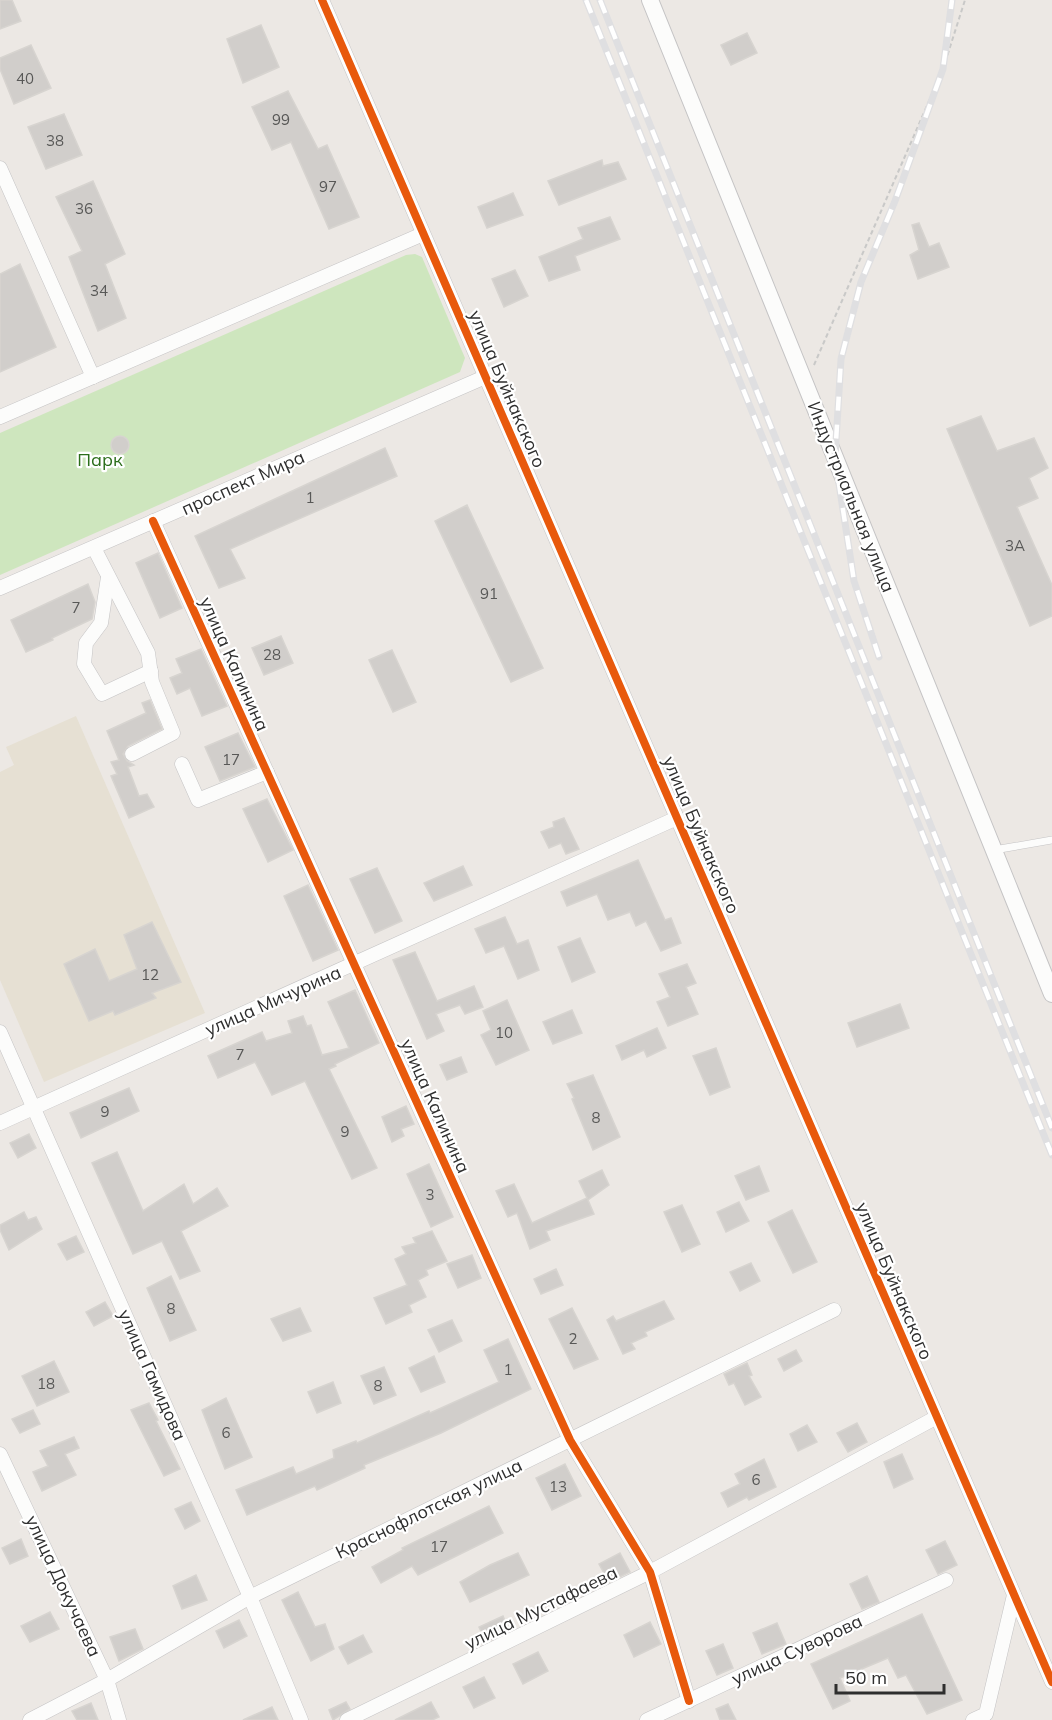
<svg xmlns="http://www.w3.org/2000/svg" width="1052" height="1720" viewBox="0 0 1052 1720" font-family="Mulish,sans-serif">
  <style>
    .education { fill: #e6e0d3 }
    .green { fill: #cee6be }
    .building { fill: #d1cecb; stroke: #d7d4d0; stroke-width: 1.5 }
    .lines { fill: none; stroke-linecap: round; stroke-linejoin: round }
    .service-casing { stroke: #c5c4c5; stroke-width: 8 }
    .minor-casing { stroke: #c5c4c5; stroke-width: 15 }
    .tertiary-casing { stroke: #c5c4c5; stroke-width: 18 }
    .path { stroke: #c9c9c8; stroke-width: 2; stroke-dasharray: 4.5 3; stroke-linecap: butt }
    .service { stroke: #fcfcfb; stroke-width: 7 }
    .minor { stroke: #fcfcfb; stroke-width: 14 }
    .tertiary { stroke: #fcfcfb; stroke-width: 16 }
    .rail-casing { stroke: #dfdfe1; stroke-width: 7 }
    .rail { stroke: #fff; stroke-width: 4.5; stroke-dasharray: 14; stroke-linecap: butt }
    .cycleway-casing { stroke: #fff; stroke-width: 11 }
    .cycleway { stroke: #e8590c; stroke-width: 8 }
    .labels { text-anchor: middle; stroke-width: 4.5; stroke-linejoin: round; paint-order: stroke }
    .number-label { font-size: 15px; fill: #585857 }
    .street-label { font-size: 18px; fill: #2e2e2e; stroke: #fff }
    .park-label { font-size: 18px; fill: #2c6e1b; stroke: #fff }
  </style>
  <rect width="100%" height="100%" fill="#ece8e4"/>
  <path class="education" d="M76,716L205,1013L44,1082L0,980V772L14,765L6,747Z"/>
  <path class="green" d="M415,254L422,257L465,358L460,372L0,575V433L406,255Z"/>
  <g class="building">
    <path d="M0,0H12L21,21L0,29Z"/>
    <path d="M261,25L279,67L243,83L227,39Z"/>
    <path d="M747,33L757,53L731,65L721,45Z"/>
    <path d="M31,45L51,88L14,104L0,69V58Z"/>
    <path d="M288,91L318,149L327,145L359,217L329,229L291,142L272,150L252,107Z"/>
    <path d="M64,114L82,155L46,169L28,127Z"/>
    <path d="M602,160L603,166L618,162L626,179L559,205L548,181Z"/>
    <path d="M93,181L125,254L105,264L126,318L98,331L69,257L82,251L56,197Z"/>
    <path d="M513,193L523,215L487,228L478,207Z"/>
    <path d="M610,217L620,239L575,256L580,270L549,281L539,257L583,239L578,228Z"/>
    <path d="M919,223L929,247L939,243L949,267L918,279L910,255L919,250L912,225Z"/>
    <path d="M20,264L56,347L0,372V274Z"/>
    <path d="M515,270L528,296L504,307L492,279Z"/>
    <path d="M981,416L997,451L1034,438L1048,468L1029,478L1038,498L1017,507L1052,585V616L1030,626L947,429Z"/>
    <circle cx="120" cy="445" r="9"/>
    <path d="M385,448L397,476L230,549L245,578L219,588L195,536Z"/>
    <path d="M467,505L543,668L511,682L435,521Z"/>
    <path d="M158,553L182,608L160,618L136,563Z"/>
    <path d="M88,584L95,602L92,619L52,638L53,640L26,652L11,620Z"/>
    <path d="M281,636L293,663L264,675L252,648Z"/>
    <path d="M201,649L227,706L202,716L190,688L177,694L170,678L182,673L176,659Z"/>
    <path d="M392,650L416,702L393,712L369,660Z"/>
    <path d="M150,700L162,729L128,746L123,754L127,761L134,765L128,767L139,796L147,794L154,807L129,818L111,776L117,774L111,762L119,760L107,731L146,713L142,703Z"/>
    <path d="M238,733L255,767L220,781L205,747Z"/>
    <path d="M267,799L293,850L268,862L243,809Z"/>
    <path d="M564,818L579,849L566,854L561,843L549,848L541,832L554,827L553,822Z"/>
    <path d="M638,860L665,920L671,918L681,943L661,951L646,921L636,926L630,912L608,920L597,894L567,906L561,892Z"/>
    <path d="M463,866L472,885L434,901L424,883Z"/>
    <path d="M377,868L402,921L375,933L350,879Z"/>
    <path d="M308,885L338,950L313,961L284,896Z"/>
    <path d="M505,917L517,944L528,940L539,970L518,979L504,946L486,953L475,929Z"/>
    <path d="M152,922L181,982L152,993L156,998L115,1015L113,1011L89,1021L64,964L95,949L109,981L137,969L124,935Z"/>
    <path d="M580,938L595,972L572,982L558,947Z"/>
    <path d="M415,952L437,1001L474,986L483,1007L465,1014L460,1005L436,1014L444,1031L427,1039L393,960Z"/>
    <path d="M687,964L696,983L686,987L698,1014L668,1026L657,1002L670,997L659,974Z"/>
    <path d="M355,990L379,1043L335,1064L336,1066L329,1069L377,1168L352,1179L305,1081L272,1095L255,1062L218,1078L208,1056L262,1032L266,1041L292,1033L288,1021L303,1016L307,1026L311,1025L322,1055L349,1048L328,1002Z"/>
    <path d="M507,1000L529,1050L496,1065L481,1035L491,1030L483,1011Z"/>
    <path d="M900,1004L909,1028L857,1047L848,1023Z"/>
    <path d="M572,1010L582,1033L553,1044L543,1022Z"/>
    <path d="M657,1028L666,1048L647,1057L644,1050L622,1060L616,1046Z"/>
    <path d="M716,1048L730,1087L710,1095L693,1056Z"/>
    <path d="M461,1057L467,1072L447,1080L440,1065Z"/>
    <path d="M593,1075L620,1137L593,1150L572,1099L574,1098L567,1084Z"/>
    <path d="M129,1088L139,1111L81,1138L70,1113Z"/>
    <path d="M406,1106L414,1124L401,1129L404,1136L392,1142L382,1117Z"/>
    <path d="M29,1134L36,1148L18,1158L10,1143Z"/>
    <path d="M117,1152L143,1211L184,1184L193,1204L217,1188L228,1206L181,1231L200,1271L180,1279L162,1241L133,1254L92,1163Z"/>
    <path d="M429,1164L453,1217L431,1227L407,1174Z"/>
    <path d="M759,1166L769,1191L746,1200L735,1176Z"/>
    <path d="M602,1170L609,1185L588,1200L594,1214L546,1231L550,1240L530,1249L517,1213L508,1217L496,1191L514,1184L532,1223L587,1198L579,1181Z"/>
    <path d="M739,1202L749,1221L726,1232L717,1212Z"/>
    <path d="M682,1205L700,1244L682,1252L664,1212Z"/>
    <path d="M792,1210L817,1262L793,1273L768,1222Z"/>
    <path d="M24,1212L28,1220L36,1217L42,1229L9,1250L0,1230V1225Z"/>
    <path d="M432,1231L447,1261L426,1270L428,1275L418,1280L426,1297L409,1305L412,1312L386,1324L374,1298L407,1285L395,1259L406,1254L402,1247L416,1243L413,1238Z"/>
    <path d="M76,1236L84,1252L67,1260L58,1244Z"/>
    <path d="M472,1255L481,1278L458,1288L447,1264Z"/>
    <path d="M751,1263L760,1281L740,1291L730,1272Z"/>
    <path d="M556,1269L563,1285L541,1294L534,1279Z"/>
    <path d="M171,1276L196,1330L170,1341L147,1288Z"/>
    <path d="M664,1301L674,1319L645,1332L647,1336L631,1343L635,1349L623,1354L607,1320L613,1316L616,1321Z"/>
    <path d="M105,1302L113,1316L94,1326L86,1312Z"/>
    <path d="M300,1308L311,1331L283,1341L271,1319Z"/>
    <path d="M572,1308L598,1359L574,1369L549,1319Z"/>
    <path d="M452,1320L462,1341L439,1352L428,1330Z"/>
    <path d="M508,1339L531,1389L441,1433L364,1465L365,1468L317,1490L315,1486L247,1515L236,1490L293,1467L296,1474L334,1458L333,1450L356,1441L357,1443L429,1411L430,1413L499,1382L484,1350Z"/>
    <path d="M796,1350L802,1361L784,1371L778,1359Z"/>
    <path d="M434,1356L445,1382L421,1392L409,1368Z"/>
    <path d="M54,1361L69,1392L37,1406L22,1376Z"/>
    <path d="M747,1363L752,1375L749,1376L761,1397L745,1405L734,1383L729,1385L724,1374Z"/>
    <path d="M384,1367L396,1395L374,1404L361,1376Z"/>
    <path d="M333,1382L341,1403L317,1413L308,1392Z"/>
    <path d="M226,1398L252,1457L225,1469L202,1410Z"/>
    <path d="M149,1403L158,1420L156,1421L180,1469L164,1476L131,1410Z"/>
    <path d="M33,1410L40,1424L20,1433L12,1419Z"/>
    <path d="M857,1423L867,1442L848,1452L837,1433Z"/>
    <path d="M807,1425L817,1442L798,1451L790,1434Z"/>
    <path d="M74,1437L79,1448L65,1454L76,1475L42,1491L33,1472L48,1466L40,1451Z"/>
    <path d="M902,1454L913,1479L894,1488L884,1462Z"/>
    <path d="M764,1459L776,1487L749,1500L747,1497L728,1507L721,1493L740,1484L735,1474Z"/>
    <path d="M565,1464L581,1496L552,1510L536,1478Z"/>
    <path d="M191,1502L200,1521L185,1529L175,1509Z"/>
    <path d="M489,1506L503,1533L418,1575L412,1566L381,1583L372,1567L403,1550L402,1548Z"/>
    <path d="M21,1539L28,1556L10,1564L2,1548Z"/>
    <path d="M945,1541L957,1565L938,1574L926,1550Z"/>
    <path d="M518,1553L529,1575L470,1602L460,1582L490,1565Z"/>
    <path d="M620,1553L630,1572L609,1582L599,1564Z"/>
    <path d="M196,1575L207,1600L182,1609L173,1586Z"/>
    <path d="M867,1576L879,1602L862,1609L850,1584Z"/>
    <path d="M298,1592L315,1627L325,1624L334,1649L311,1661L282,1600Z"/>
    <path d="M50,1612L59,1629L30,1642L21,1626Z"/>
    <path d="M922,1614L962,1700L927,1714L906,1675L898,1678L888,1658L840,1678L850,1701L833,1709L811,1664Z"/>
    <path d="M503,1616L509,1631L486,1642L479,1627Z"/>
    <path d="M239,1620L247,1636L224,1648L216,1631Z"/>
    <path d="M650,1622L661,1644L634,1657L624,1635Z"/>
    <path d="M777,1623L786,1644L762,1654L753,1633Z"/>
    <path d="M135,1629L143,1649L119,1661L110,1637Z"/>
    <path d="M363,1635L372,1652L348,1664L339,1647Z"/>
    <path d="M723,1644L733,1668L717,1675L706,1651Z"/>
    <path d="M538,1652L548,1671L523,1684L513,1664Z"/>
    <path d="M484,1677L495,1698L474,1708L463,1687Z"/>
    <path d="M346,1702L350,1709L333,1720L329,1710Z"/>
    <path d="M431,1702L439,1717L432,1720H395Z"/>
    <path d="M91,1703L98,1720H77L72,1711Z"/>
    <path d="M728,1704L736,1720H720L716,1709Z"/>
    <path d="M272,1707L278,1720H243Z"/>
  </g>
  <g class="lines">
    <defs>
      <path id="service" d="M994,850L1052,840"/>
      <g id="minor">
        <path d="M322,0L1052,1682"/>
        <path d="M0,168L93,377"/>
        <path d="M0,417L423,234"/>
        <path d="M153,521L570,1440L650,1572L689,1701"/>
        <path d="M94,548L148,653L152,682L173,733L132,754"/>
        <path d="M108,577L101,623L86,643L84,664L102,694L151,671"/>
        <path d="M0,588L485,377"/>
        <path d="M182,764L198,800L267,772"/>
        <path d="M0,1032L250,1597L301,1720"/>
        <path d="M0,1123L677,818"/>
        <path d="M0,1454L107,1680L119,1720"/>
        <path d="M30,1720L107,1680L250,1597L834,1310"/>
        <path d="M347,1720L650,1572L937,1417"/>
        <path d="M647,1720L946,1580"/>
        <path d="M973,1720L986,1714L1014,1595"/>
      </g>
      <path id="tertiary" d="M650,0L1052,994"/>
    </defs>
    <use href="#service" class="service-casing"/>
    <use href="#minor" class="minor-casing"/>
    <use href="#tertiary" class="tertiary-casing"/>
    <path class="path" d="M814,365L943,69L965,0"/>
    <use href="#service" class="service"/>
    <use href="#minor" class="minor"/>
    <use href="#tertiary" class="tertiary"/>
    <defs>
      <g id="rail">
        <path d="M586,0L1052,1155"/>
        <path d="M600,0L1052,1128"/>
        <path d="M879,657L854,581L835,458L841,359L861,282L895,201L943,69L952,0"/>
      </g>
    </defs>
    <use href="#rail" class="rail-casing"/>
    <use href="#rail" class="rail"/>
    <defs>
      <g id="cycleway">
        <path d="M322,0L1052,1682"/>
        <path d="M153,521L570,1440L650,1572L689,1701"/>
      </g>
    </defs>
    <use href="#cycleway" class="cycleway-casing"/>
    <use href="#cycleway" class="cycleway"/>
  </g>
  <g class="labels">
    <g class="number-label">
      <text x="25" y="84">40</text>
      <text x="281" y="125">99</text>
      <text x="55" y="146">38</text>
      <text x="328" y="192">97</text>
      <text x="84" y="214">36</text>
      <text x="99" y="296">34</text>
      <text x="310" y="503">1</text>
      <text x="1015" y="551">3А</text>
      <text x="489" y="599">91</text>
      <text x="76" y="613">7</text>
      <text x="272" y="660">28</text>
      <text x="231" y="765">17</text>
      <text x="150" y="980">12</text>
      <text x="504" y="1038">10</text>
      <text x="240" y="1060">7</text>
      <text x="105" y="1117">9</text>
      <text x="596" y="1123">8</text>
      <text x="345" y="1137">9</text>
      <text x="430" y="1200">3</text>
      <text x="171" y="1314">8</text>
      <text x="573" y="1344">2</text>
      <text x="508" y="1375">1</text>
      <text x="46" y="1389">18</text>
      <text x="378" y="1391">8</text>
      <text x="226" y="1438">6</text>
      <text x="756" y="1485">6</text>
      <text x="558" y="1492">13</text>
      <text x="439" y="1552">17</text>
    </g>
    <g class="street-label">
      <text transform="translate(507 389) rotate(67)" y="6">улица Буйнакского</text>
      <text transform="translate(243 483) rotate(-24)" y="6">проспект Мира</text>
      <text transform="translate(851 497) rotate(68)" y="6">Индустриальная улица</text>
      <text transform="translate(234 664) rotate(66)" y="6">улица Калинина</text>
      <text transform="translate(701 835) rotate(67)" y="6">улица Буйнакского</text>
      <text transform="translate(273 1001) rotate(-24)" y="6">улица Мичурина</text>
      <text transform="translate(435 1106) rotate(66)" y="6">улица Калинина</text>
      <text transform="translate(894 1281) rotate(67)" y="6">улица Буйнакского</text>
      <text transform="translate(152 1375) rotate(66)" y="6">улица Гамидова</text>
      <text transform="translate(429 1509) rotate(-26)" y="6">Краснофлотская улица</text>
      <text transform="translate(63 1586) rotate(65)" y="6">улица Докучаева</text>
      <text transform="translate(541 1608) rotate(-26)" y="6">улица Мустафаева</text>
      <text transform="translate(797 1650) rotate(-25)" y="6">улица Суворова</text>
    </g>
    <g class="park-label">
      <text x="100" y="466">Парк</text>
    </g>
  </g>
  <path d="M836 1684v9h108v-9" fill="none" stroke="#2e2e2e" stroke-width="3"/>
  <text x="845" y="1684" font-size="18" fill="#2e2e2e" stroke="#ffffff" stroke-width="4.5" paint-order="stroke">50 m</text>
</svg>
